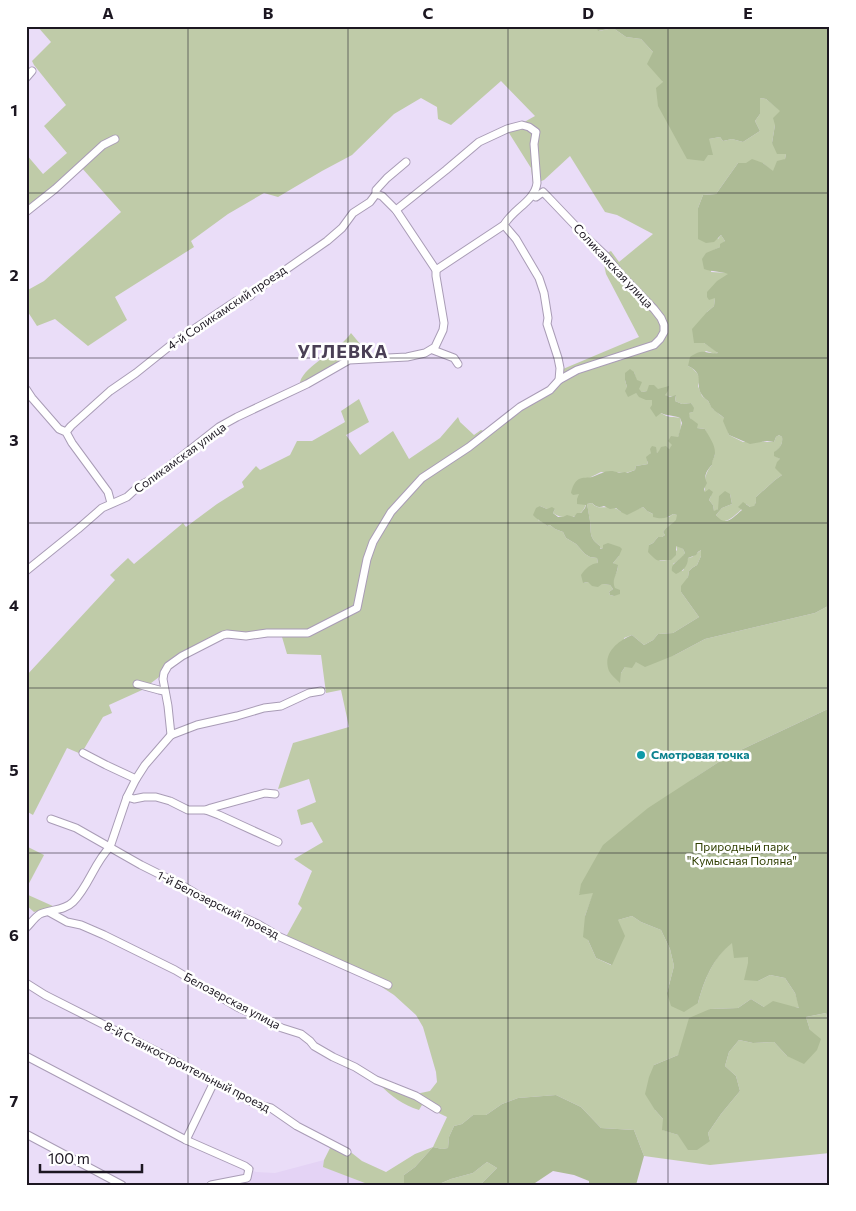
<svg xmlns="http://www.w3.org/2000/svg" width="856" height="1211" viewBox="0 0 856 1211" font-family="Commissioner,sans-serif">
  <style>
    .built { fill: #e4d3f5 }
    .green { fill: #bfcba8 }
    .forest { fill: #adbb95 }
    .lines { fill: none; stroke-linecap: round; stroke-linejoin: round }
    .street-casing { stroke: #a99cb6; stroke-width: 9 }
    .street { stroke: #fff; stroke-width: 7 }
    .grid { fill: none; stroke: #1c1721; stroke-width: 1; stroke-opacity: 0.55 }
    .culture-dot { fill: #0f9aa8; stroke: #fff; stroke-width: 2 }
    .labels { text-anchor: middle; stroke-width: 5; stroke-linejoin: round; paint-order: stroke }
    .street-label { font-size: 12px; fill: #1c1721; stroke: #fff }
    .culture-label { font-size: 12px; font-weight: bold; fill: #0d838f; stroke: #fff; text-anchor: start }
    .park-label { font-size: 12px; fill: #2f3e00; stroke: #fff }
    .district-label { font-size: 18px; font-weight: bold; letter-spacing: 1px; fill: #4a3f55; stroke: #fff }
    .neatline { fill: none; stroke: #1c1721; stroke-width: 2 }
    .grid-label { font-size: 16px; text-anchor: middle; font-weight: bold; fill: #1c1721 }
  </style>
  <rect width="100%" height="100%" fill="#eaddf8"/>
  <path class="built" d="M324,1160V1167L370,1185H248L249,1177L252,1170L256,1172L275,1173Z"/>
  <g class="green">
    <path d="M37,26H596L599,31L613,28L626,37L641,39L653,52L663,82L709,139L720,137L723,141L732,139L743,142L760,131L755,121L760,114V98L766,99L781,111L775,125L772,143L786,154L785,159L773,172L763,163H738L716,194L703,195L698,208L718,239L721,235L725,241L720,247L714,250L711,272L729,273L715,298L714,306L707,312L704,343L718,352L715,354L706,351L688,366L692,368L697,373L700,379L698,386L702,396L708,401L713,409L724,418L729,435L743,442H774L776,437L779,435L782,437C783,444 780,448 775,452L774,455L780,459L782,475L775,480L756,497V502L754,507H750L746,504C742,509 729,523 722,521C719,520 718,517 716,515L722,508L732,504L730,494L718,509L714,512L713,505L709,500L711,496L705,492C704,482 705,472 712,465V461L715,455L705,429L697,428L690,418L688,413L693,412V408L691,403L682,404L675,401L676,396C666,398 664,395 658,389L642,392L639,390L634,372L625,380L627,387C636,392 643,400 653,400V405C658,411 663,416 671,417C674,417 677,417 680,418C683,427 678,443 669,449C665,451 661,451 657,453L656,451L651,453L647,461L648,464L636,466L635,470L626,473L601,472L589,478H584L579,493L586,504C582,519 564,521 553,513L555,509H547L540,506L538,520L543,522L547,526L550,525L555,529L563,532L566,538L576,544L585,554L590,557L597,558L598,563L583,583L588,582L610,585L613,589L609,592L610,595L614,596C614,591 613,587 613,583C613,576 618,572 618,566L613,563L619,556L603,548L599,549L600,546C589,538 591,533 590,521C589,515 588,510 587,504L592,503C600,513 609,501 621,512L638,509L643,507C649,515 659,515 669,517L673,514L677,515V520C672,525 667,526 663,532L665,535L662,537H658L653,543L649,545L660,561L667,560L677,550L676,545L683,549L685,553L683,557L673,564L683,571L688,558L692,557L701,550V556L697,565L692,568L689,571L688,577L681,592L699,617L673,633L658,634L653,640L644,645L632,635L624,638L620,682L621,673L625,667L636,662L675,655L705,639L815,613L830,605V708L728,756L693,779L579,894L594,892L585,916L588,940L596,958L611,965L618,920L632,916L641,922L661,930L670,949L674,966L667,993L698,1003C704,980 713,958 732,942L748,957V963L758,981L770,975L785,978L795,993L800,1008L787,1006L764,1007L751,999L738,1008L710,1009L678,1055L654,1065L655,1110L663,1119V1130L678,1135L710,1141L708,1133L721,1114L740,1091L736,1076L725,1066L729,1052L739,1040L753,1043L774,1042L787,1056L810,1030L806,1017L826,1013L830,1029V1153L710,1165L644,1156L634,1130L601,1128L581,1107L556,1095L518,1098L502,1104L486,1115H473L462,1124L454,1126L449,1137L448,1148L442,1149L433,1147L415,1167L404,1175V1185H370L323,1167L324,1160L330,1148L329,1145L348,1150L362,1161L386,1172L415,1154L433,1147L447,1117L422,1105L419,1110C403,1105 391,1096 379,1084L416,1094L430,1091L437,1082L436,1072L423,1027L416,1015L394,995L371,980L285,942L287,935L302,908L298,904L312,871L294,859L323,842L312,822L301,825L297,810L316,802L309,779L278,789L293,743L349,727L341,690L326,693L321,655L287,654L282,637L268,636L228,637C207,644 188,657 168,667L166,674L159,677L142,690L109,705L112,713L103,717L81,754L67,748L33,815L26,811V676L115,580L110,575L128,558L134,564L183,523L186,527L217,504L244,487L242,482L256,466L260,470L290,455L297,441H312L345,422L341,411L359,399L369,422L346,435L360,455L393,431L409,459L440,438L458,417L460,422L474,435L481,430L486,432L549,388L554,382L557,373L563,369L639,337L606,274L602,255L611,251L619,262L653,234L617,215L605,212L570,156L544,180L533,184L531,168L509,133L519,125L535,116L501,81L451,125L438,119L437,107L421,98L394,114L352,155L322,171L278,197L264,193L228,214L191,241L194,247L115,297L127,320L88,346L55,319L37,326L26,309V291L44,281L121,212L81,167L26,215V154L43,174L67,153L44,126L66,105L34,65L32,61L51,42Z"/>
    <path d="M351,333L370,356L349,359L302,385L300,382C305,365 340,350 351,333Z"/>
    <path d="M26,846L44,855L26,889Z"/>
    <path d="M26,894L55,907L34,912L26,905Z"/>
    <path d="M487,1162L497,1168L480,1185H437L451,1179L473,1173Z"/>
  </g>
  <g class="forest">
    <path d="M596,26H830V605L815,613L705,639L675,655L645,667L636,662L632,668L625,667L621,673L620,683C616,679 611,675 609,671C602,653 618,641 632,635L644,645L653,640L658,634L673,633L699,617L681,592V586L688,577L689,571L692,568L697,565L701,556V550L698,552L696,555L688,558C688,566 683,571 676,574L672,571C670,563 681,560 685,553L683,549L676,546V555L671,560C657,559 660,565 648,552L649,545L653,543L658,537H662L665,535L663,532C667,526 671,525 676,520L677,515L673,514C666,519 661,519 653,517V514L647,511L643,507L627,515L621,512L616,508L610,509L604,506C599,508 596,507 592,503L587,504C588,509 589,515 590,521C591,533 589,538 600,546V549L603,548V545L608,543L620,547L622,549L619,556L613,563L618,565C618,574 611,579 615,588L620,590V594L614,596L610,595L609,592L613,589L610,585L602,584L598,587L592,586L588,582L583,583L581,575C586,568 590,564 598,563L597,558L590,557L585,554L576,544L566,538L563,532L555,529L550,525L547,526C543,522 537,520 533,515L536,508L540,506L547,509L552,507L555,509L553,513L558,517H563L567,515L574,517L577,513H581L585,508L586,505L577,504V499L579,494L573,495L571,493C572,488 574,482 579,479C583,477 588,478 592,477C602,474 607,468 619,473L625,472L627,473L635,470L636,466L648,464L646,457L651,453L650,449L652,446L656,447L657,453L659,451L661,447L666,446L669,449L672,445L668,441L671,436L678,437L682,423L680,418C674,415 667,416 661,413L656,417L650,408L652,405V400H646L639,397L636,393L628,397L625,391L627,387L625,380V373L630,369L634,372L637,380L642,382L639,389L642,392L647,391L649,385H654L658,389L669,386L668,391L665,395L670,397L676,395L675,401L682,404L691,403L694,408L693,412L689,413L690,418L698,424L697,428L705,429C709,437 715,444 715,453C715,458 712,459 712,465C707,470 703,476 707,483L704,489L705,492L709,489L713,492L709,500L713,505L714,511L718,509L719,496L725,491L730,494L732,504L722,508L716,515C726,528 733,517 742,510L738,507L743,502L750,507L754,506L756,502V497L775,480L782,475L775,468L777,462L780,459L774,456V452C780,448 783,444 782,437L779,435L776,437L774,442L767,441L750,444L729,435L723,421L724,418C720,414 715,412 712,408C711,407 709,402 708,401C707,400 703,397 702,395C694,384 706,374 688,366L690,357C705,347 705,355 718,353L704,343H694L692,329L707,312L714,306L715,298L709,300L707,297V292L717,281L728,274C721,271 712,272 704,269L702,259L706,253L720,247V244L725,241L721,235L714,242L706,243L698,239V208L703,195L716,194L738,163H746L752,159L763,163L773,171L777,161L785,159L786,154H777L772,143L775,125L773,118L780,111L766,99L760,98V114L755,121L760,131L743,142L732,139L723,141L720,137L709,139L713,155H708L704,161L687,159L658,106L656,88L663,82L647,64L653,52L641,39L626,37L613,28L598,31Z"/>
    <path d="M830,708V1029L826,1013L806,1017L810,1030L821,1039L817,1050L804,1064L787,1056L774,1042L753,1043L739,1040L729,1052L725,1066L736,1076L740,1091L721,1114L708,1133L710,1141L697,1150H688L678,1135L662,1130L663,1119L655,1110L645,1094L649,1077L654,1065L678,1055L689,1018L710,1009L738,1008L751,999L764,1007L773,1001L799,1008L795,993L785,978L770,975L758,981L744,980L748,963V957L734,958L732,943C713,958 704,980 698,1003L684,1012L671,1006L667,993L674,966L670,949L661,930L641,922L632,916L618,920L625,936L612,965L596,958L588,940L583,937L585,916L593,893L579,895L581,884L603,845L648,808L728,756Z"/>
    <path d="M556,1095L581,1107L601,1128L634,1130L644,1156L636,1185H589V1181L574,1175L553,1171L532,1185H480L497,1168L487,1162L473,1173L451,1179L437,1185H404V1175L415,1167L433,1147L442,1149L448,1148L449,1137L454,1126L462,1124L473,1115H486L502,1104L518,1098Z"/>
  </g>
  <g class="lines">
    <defs>
      <g id="street">
        <path d="M26,78L32,71"/>
        <path d="M533,195L536,197L543,192L547,196L588,239L606,256L622,276L654,309L661,318L664,325V332L660,339L654,345L577,370L559,380"/>
        <path d="M396,210L446,170L479,142L507,129L522,125L529,127L536,132L534,144L537,183C535,201 513,209 504,225L436,270"/>
        <path d="M26,212L55,189L103,145L115,139"/>
        <path d="M433,350L454,358L458,364"/>
        <path d="M26,389L32,398L59,429L66,432L72,443L108,492L111,503"/>
        <path d="M66,432L71,426L110,391L136,373L176,341L236,301L250,296L255,291L327,241L342,228L353,213L370,202L376,194V190L387,178L406,162"/>
        <path d="M26,571L78,529L102,508L127,497L139,486L154,478L219,427L237,417L307,384L349,360L407,357L425,353L435,347L443,330L444,323L436,276V270L396,210L382,196L376,194"/>
        <path d="M137,684L159,690L164,691"/>
        <path d="M171,735L168,706L163,679L164,673L168,666L182,656L223,635L227,634L246,636L267,633H308L357,608L367,559L373,542L391,512L422,478L469,447L520,407L550,390L559,380L560,368L558,358L547,324L548,318L544,293L539,278L516,239L504,225"/>
        <path d="M83,753L106,765L136,779"/>
        <path d="M127,797L134,799L144,797H156L170,801L188,810H206L211,808L265,793L275,794"/>
        <path d="M206,810L219,815L278,842"/>
        <path d="M51,819L76,828L141,865L185,887L212,903L258,924L280,937L388,985"/>
        <path d="M49,912L67,922L81,925L104,935L175,970L237,1007L282,1028L301,1034L310,1041L314,1046L333,1057L355,1067L376,1080L416,1096L437,1109"/>
        <path d="M26,928C31,923 35,917 40,914C51,909 64,911 73,902C89,886 94,863 110,847L127,797L136,779L145,765L171,735L197,725L237,716L264,708L281,706L309,693L321,691"/>
        <path d="M26,983L45,995L160,1053L258,1105L271,1108L297,1126L347,1152"/>
        <path d="M26,1056L186,1140L245,1166L249,1169L247,1178L211,1185"/>
        <path d="M26,1134L122,1185"/>
        <path d="M186,1140L214,1082"/>
      </g>
    </defs>
    <use href="#street" class="street-casing"/>
    <use href="#street" class="street"/>
  </g>
  <path class="grid" d="M188,26V1185M348,26V1185M508,26V1185M668,26V1185M26,193H830M26,358H830M26,523H830M26,688H830M26,853H830M26,1018H830"/>
  <circle class="culture-dot" cx="641" cy="755" r="5"/>
  <g class="labels">
    <g class="street-label">
      <text transform="translate(613 266) rotate(47)" y="4">Соликамская улица</text>
      <text transform="translate(227 308) rotate(-34)" y="4">4-й Соликамский проезд</text>
      <text transform="translate(180 458) rotate(-36)" y="4">Соликамская улица</text>
      <text transform="translate(218 905) rotate(27)" y="4">1-й Белозерский проезд</text>
      <text transform="translate(232 1001) rotate(28)" y="4">Белозерская улица</text>
      <text transform="translate(187 1067) rotate(27)" y="4">8-й Станкостроительный проезд</text>
    </g>
    <g class="culture-label">
      <text x="651" y="759">Смотровая точка</text>
    </g>
    <g class="park-label">
      <text x="742" y="851">Природный парк<tspan x="742" dy="14">"Кумысная Поляна"</tspan></text>
    </g>
    <g class="district-label">
      <text x="343" y="358">УГЛЕВКА</text>
    </g>
  </g>
  <rect width="856" height="1211" fill="none" stroke="#ffffff" stroke-width="55"/>
  <path d="M40 1164v8h102v-8" fill="none" stroke="#1c1721" stroke-width="2.5"/>
  <text x="48" y="1164" font-size="15" fill="#1c1721" stroke="#ffffff" stroke-width="4" paint-order="stroke">100 m</text>
  <rect x="28" y="28" width="800" height="1156" class="neatline"/>
  <g class="grid-label">
    <text x="108" y="19">A</text>
    <text x="268" y="19">B</text>
    <text x="428" y="19">C</text>
    <text x="588" y="19">D</text>
    <text x="748" y="19">E</text>
    <text x="14" y="116">1</text>
    <text x="14" y="281">2</text>
    <text x="14" y="446">3</text>
    <text x="14" y="611">4</text>
    <text x="14" y="776">5</text>
    <text x="14" y="941">6</text>
    <text x="14" y="1107">7</text>
  </g>
</svg>
